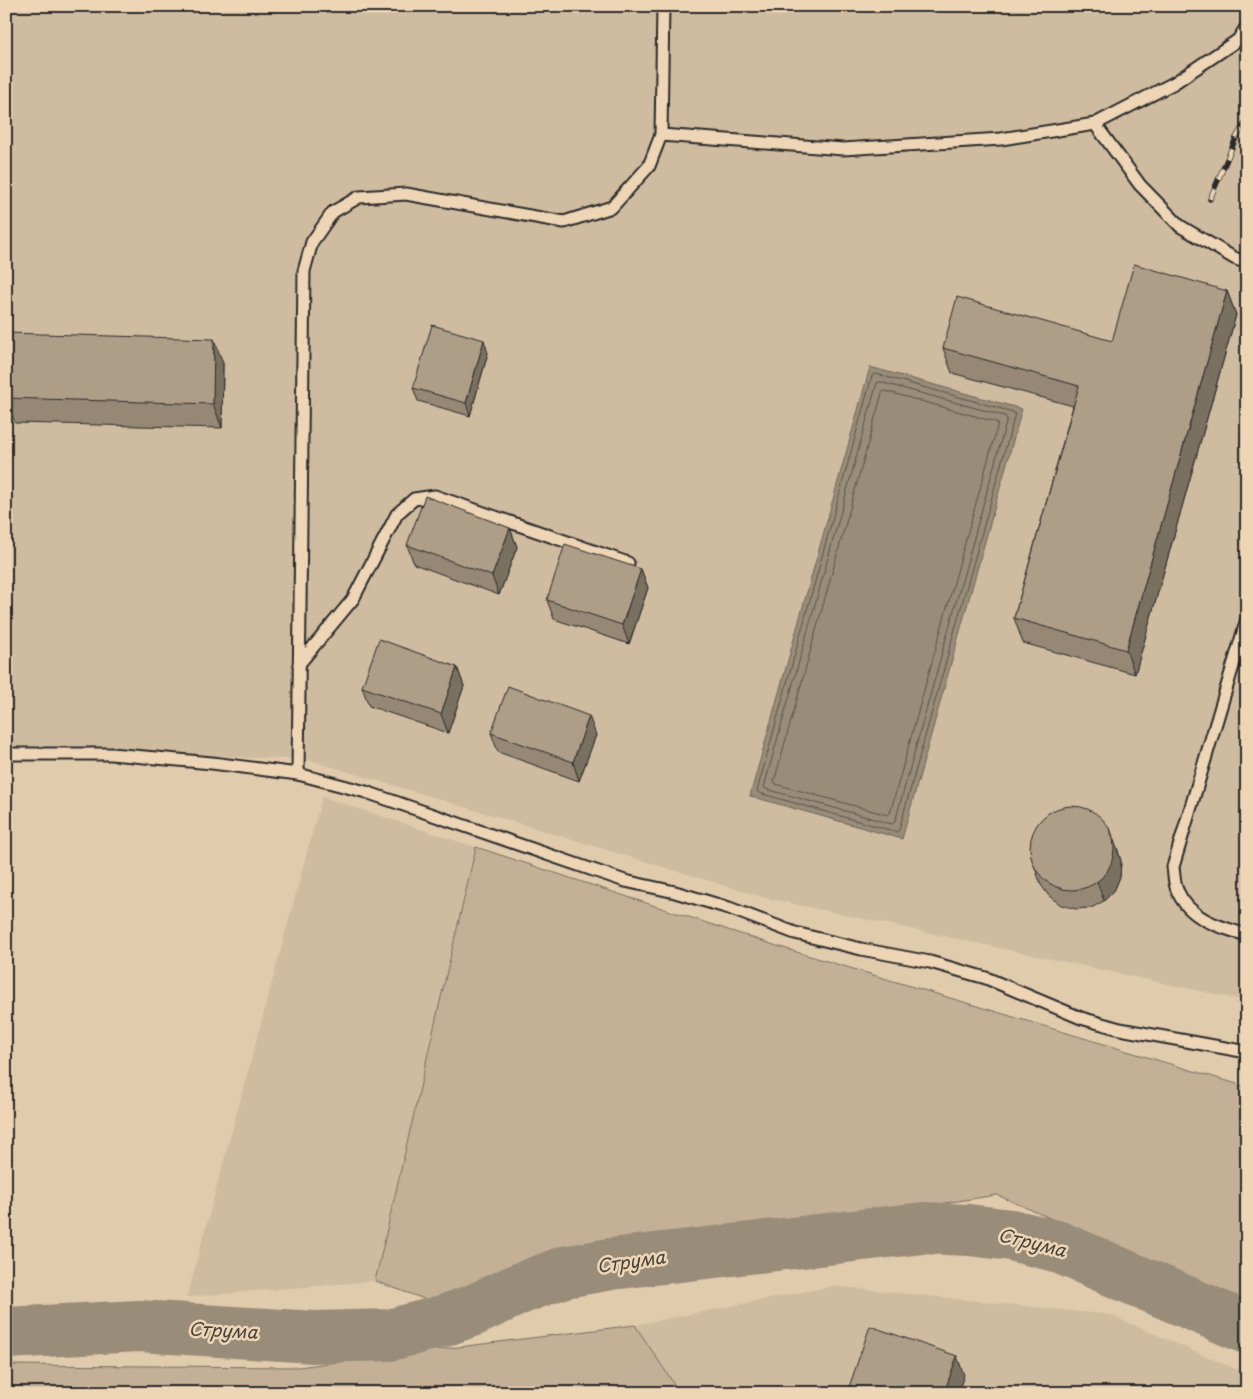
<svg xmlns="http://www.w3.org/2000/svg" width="1253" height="1399" viewBox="0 0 1253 1399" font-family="'Playpen Sans',sans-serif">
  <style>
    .built { fill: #cfbba0 }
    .green { fill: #c3b097; stroke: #776e61 }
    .water { fill: #998c79; stroke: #6d655a }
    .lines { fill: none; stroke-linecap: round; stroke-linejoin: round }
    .shore { stroke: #57524a; stroke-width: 1 }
    .river { stroke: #998c79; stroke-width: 52 }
    .lane-casing { stroke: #2b2b2b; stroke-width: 15 }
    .lane { stroke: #edd5b5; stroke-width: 11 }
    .rail-casing { stroke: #2b2b2b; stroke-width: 5.5 }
    .rail { stroke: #edd5b5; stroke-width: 4; stroke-dasharray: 11; stroke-linecap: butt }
    .wall { fill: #968875; stroke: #2b2b2b }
    .shaded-wall { fill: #7a6f5f; stroke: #2b2b2b }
    .building { fill: #ae9e88; stroke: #2b2b2b }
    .labels { text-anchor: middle; stroke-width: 5; stroke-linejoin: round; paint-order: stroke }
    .water-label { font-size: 18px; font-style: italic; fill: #46433e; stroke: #edd5b5 }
  </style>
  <rect width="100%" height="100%" fill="#e1cbad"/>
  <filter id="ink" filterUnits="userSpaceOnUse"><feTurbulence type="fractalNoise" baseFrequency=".02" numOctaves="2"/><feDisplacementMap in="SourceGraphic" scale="10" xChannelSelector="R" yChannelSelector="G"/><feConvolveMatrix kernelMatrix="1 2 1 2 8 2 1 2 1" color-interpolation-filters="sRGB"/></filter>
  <g filter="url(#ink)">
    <g class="built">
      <path d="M6,6H1247V1001L766,898L309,760L6,748Z"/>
      <path d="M322,797L476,847L375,1281L187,1297Z"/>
      <path d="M834,1286L1110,1315L1247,1374V1393H680L635,1325Z"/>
    </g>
    <g class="green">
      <path d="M476,847L780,947L1247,1087V1304L997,1195L534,1266L435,1303L375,1281Z"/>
      <path d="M635,1325L680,1393H6V1365L298,1367Z"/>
    </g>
    <path class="water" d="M870,367L1022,409L902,839L750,796Z"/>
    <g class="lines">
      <g class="shore">
        <path d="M876,374L1013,412L1015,414L899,830L897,832L759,793L757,791L872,376Z"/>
        <path d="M880,382L1005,416L1007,419L895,822L892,824L766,789L764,787L877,383Z"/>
        <path d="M885,391L996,422L998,424L890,813L887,815L776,784L774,782L882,393Z"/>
      </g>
      <path class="river" d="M6,1333L139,1326L314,1337L390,1335L443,1321L474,1310L519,1289L564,1272L611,1264L923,1228L969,1230L1011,1235L1056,1246L1247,1328"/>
      <defs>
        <g id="lane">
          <path d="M1095,124L1140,185L1180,226L1234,258L1247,263"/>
          <path d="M661,135L843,149L1001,139L1095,124L1174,83L1238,40L1247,26"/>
          <path d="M1247,619L1173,867C1174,874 1174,883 1177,890C1189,919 1219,927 1247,935"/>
          <path d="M299,664L353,599L397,514L414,499L435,496L628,563"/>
          <path d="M6,754H111L212,763L298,774L366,792L625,881L675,892L729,908L795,933L861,949L930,962L986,978L1081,1018L1120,1029L1247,1052"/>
          <path d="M298,774L304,271L312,242L333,212L359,197L406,194L564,222L612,207L649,166L661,135L663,6"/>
        </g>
      </defs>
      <use href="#lane" class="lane-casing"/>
      <use href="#lane" class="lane"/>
      <defs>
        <path id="rail" d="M1210,199L1236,138L1247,120"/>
      </defs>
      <use href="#rail" class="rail-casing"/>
      <use href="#rail" class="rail"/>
    </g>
    <g class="wall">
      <path d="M1227,291L1236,315L1135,674L1023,643L1014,618L1073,406L952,373L943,348L1112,341Z"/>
      <path d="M7,333L223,363L222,428L15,423L6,399Z"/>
      <path d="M488,353L470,416L418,401L413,388Z"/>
      <path d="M510,528L517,547L499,595L414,564L407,545Z"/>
      <path d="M641,569L648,588L629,644L554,619L547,600Z"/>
      <path d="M457,667L464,686L448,733L369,706L362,687Z"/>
      <path d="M491,733L596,735L579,781L498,752Z"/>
      <path d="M1117,847L1121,861L1120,877L1114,891L1104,901L1091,908L1076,909L1061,905L1049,896L1041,885L1034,865Z"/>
    </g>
    <g class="shaded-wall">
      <path d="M1227,291L1236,315L1135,674L1126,650Z"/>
      <path d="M214,339L223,363L222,428L213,404Z"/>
      <path d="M484,340L488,353L470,416L466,403Z"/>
      <path d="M510,528L517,547L499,595L492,576Z"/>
      <path d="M641,569L648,588L629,644L622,625Z"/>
      <path d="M457,667L464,686L448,733L441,714Z"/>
      <path d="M589,716L596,735L579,781L573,762Z"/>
      <path d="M1110,828L1121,861L1120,877L1114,891L1104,901L1097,882Z"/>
      <path d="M957,1356L964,1375L958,1393H944Z"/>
    </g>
    <g class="building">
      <path d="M1134,264L1227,291L1126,650L1014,618L1079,386L943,348L957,297L1112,341Z"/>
      <path d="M432,325L484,340L466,403L413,388Z"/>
      <path d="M7,333L214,339L213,404L6,398Z"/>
      <path d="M425,496L510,528L492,576L407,545Z"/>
      <path d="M565,544L641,569L622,625L547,600Z"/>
      <path d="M379,639L457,667L441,714L362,687Z"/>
      <path d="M508,686L589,716L573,762L491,733Z"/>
      <circle cx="1072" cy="848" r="42"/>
      <path d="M870,1326L957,1356L944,1393H847Z"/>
    </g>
  </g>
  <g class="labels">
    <g class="water-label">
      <text transform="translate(1032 1243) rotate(14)" y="6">Струма</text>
      <text transform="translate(631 1262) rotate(-8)" y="6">Струма</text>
      <text transform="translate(223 1331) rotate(3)" y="6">Струма</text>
    </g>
  </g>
  <rect width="1253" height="1399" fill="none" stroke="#edd5b5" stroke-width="25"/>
  <rect x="12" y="12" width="1228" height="1374" fill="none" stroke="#2b2b2b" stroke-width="2" filter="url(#ink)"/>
</svg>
